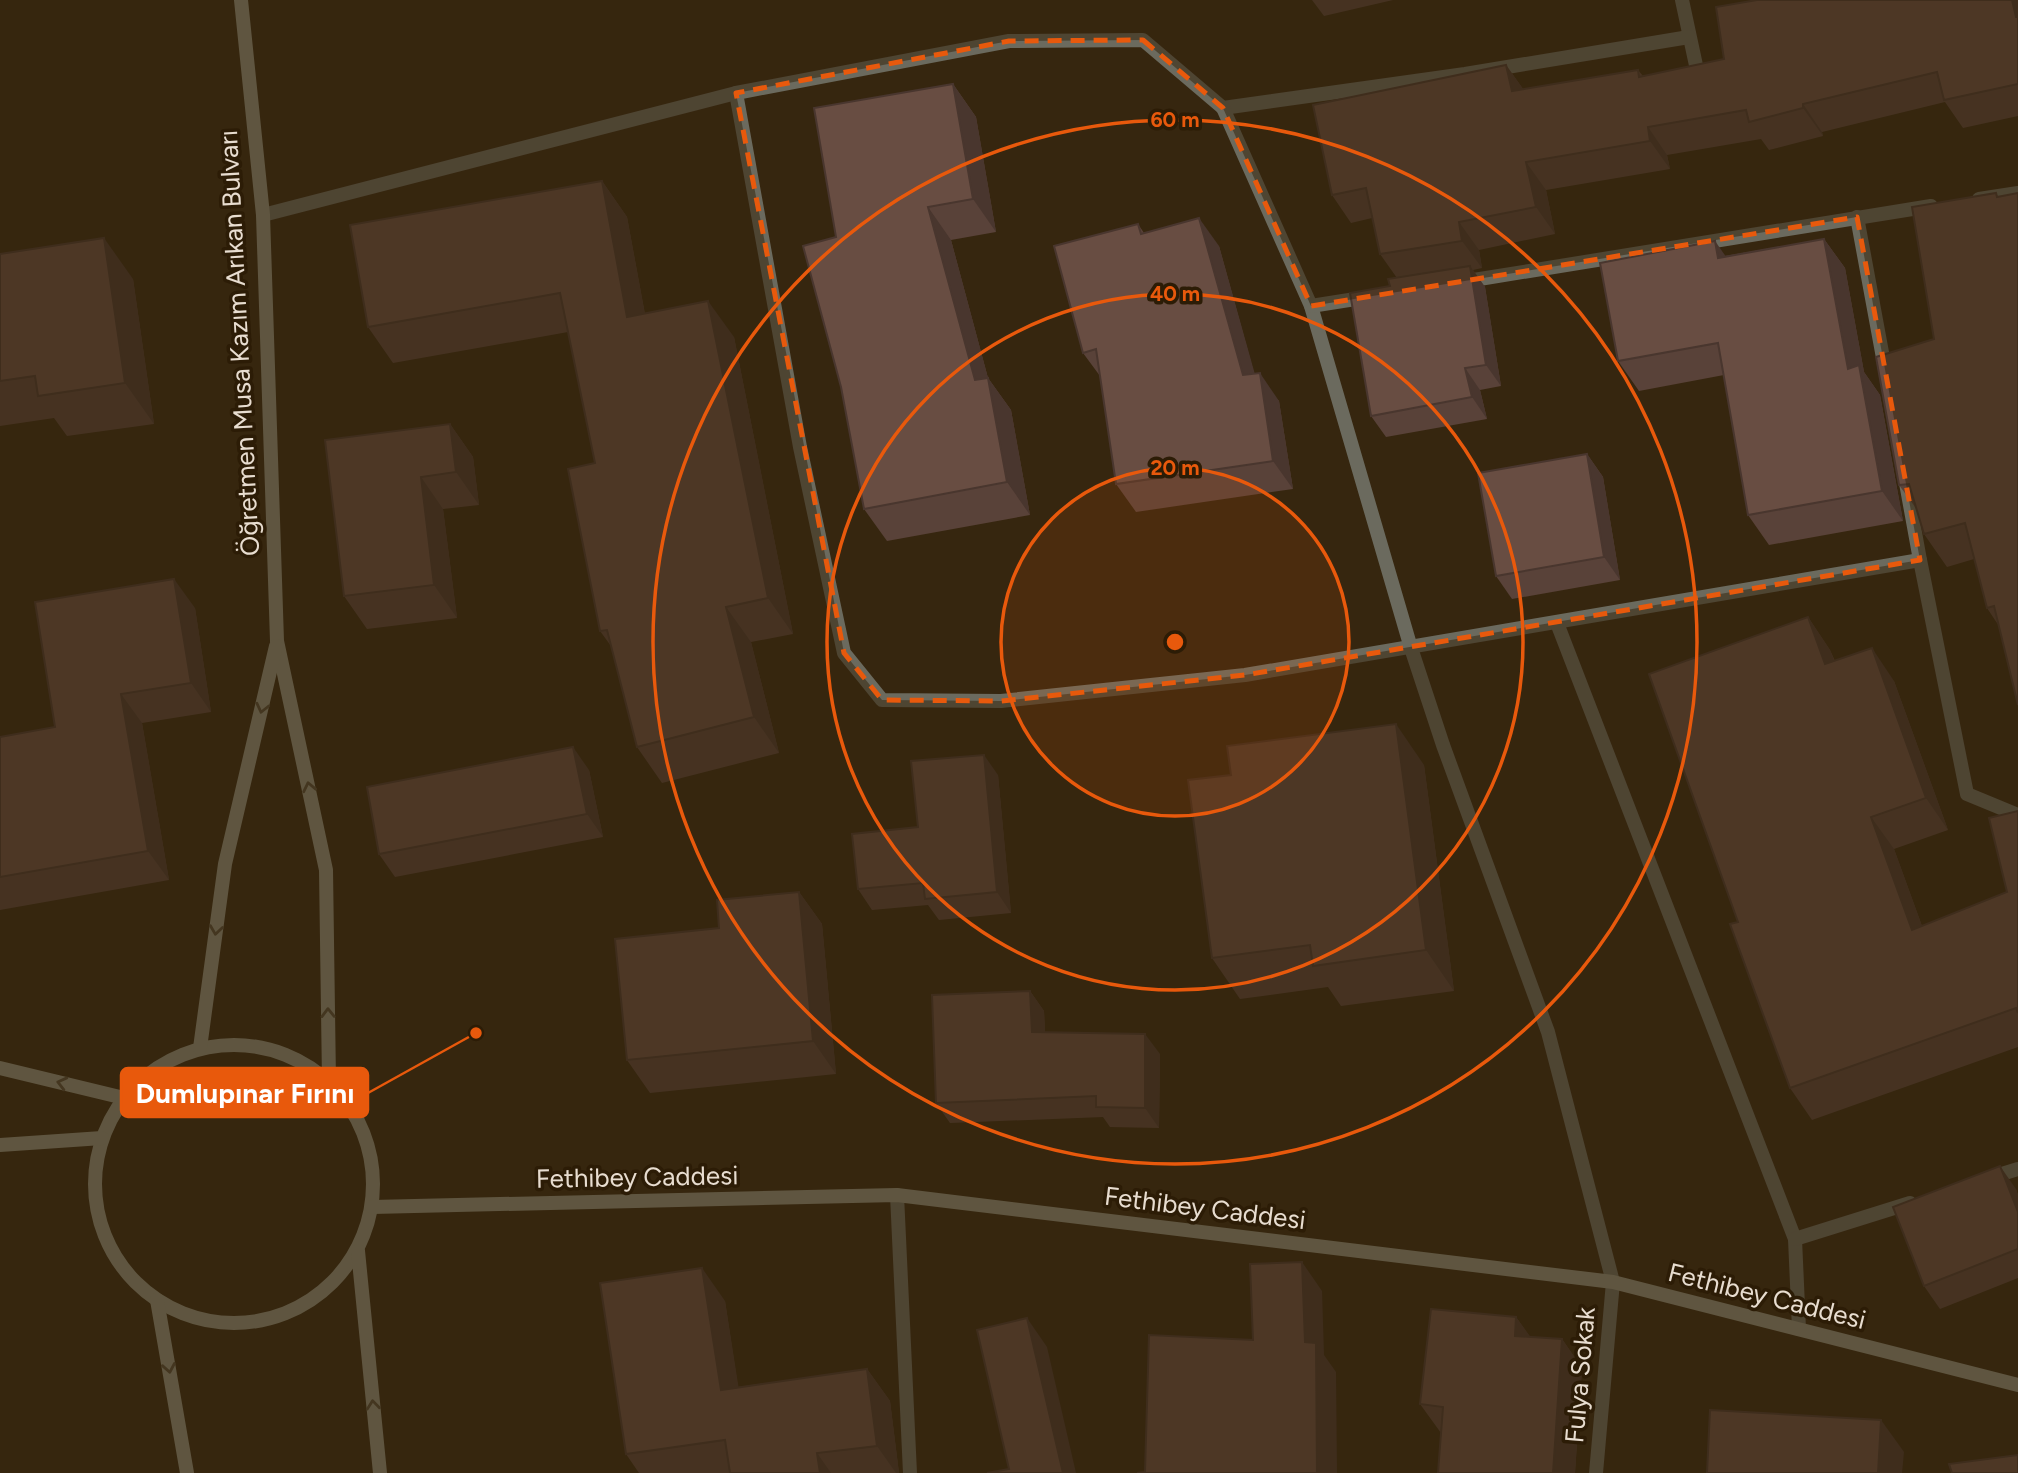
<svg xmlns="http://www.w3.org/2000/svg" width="2018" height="1473" viewBox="0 0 2018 1473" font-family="Figtree,sans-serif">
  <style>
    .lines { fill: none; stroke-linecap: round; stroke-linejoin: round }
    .street { stroke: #6b6a5e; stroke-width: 14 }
    .secondary { stroke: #908f7c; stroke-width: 14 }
    .wall { fill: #594239 }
    .shaded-wall { fill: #49362e }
    .building { fill: #684d42; stroke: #49362e; stroke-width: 2 }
    .oneway { stroke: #544a35 }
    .marked { fill: none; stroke: #e8590c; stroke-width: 5; stroke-dasharray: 14 9; stroke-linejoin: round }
    .ring { fill: none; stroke: #e8590c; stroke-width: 3.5 }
    .labels { text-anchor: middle; stroke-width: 7; stroke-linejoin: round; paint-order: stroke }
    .street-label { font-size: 26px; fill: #e8ddd0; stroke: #2c1c06 }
    .centre { fill: #e8590c; stroke: #2c1c06; stroke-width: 3.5 }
    .ring-label { font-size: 21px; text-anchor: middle; font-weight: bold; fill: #e8590c; stroke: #2c1c06; stroke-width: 7; stroke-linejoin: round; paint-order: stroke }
    .leader { fill: none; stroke: #e8590c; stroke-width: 2.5 }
    .callout-dot { fill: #e8590c; stroke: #2c1c06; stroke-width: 2.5 }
    .callout { fill: #e8590c; stroke: #e8590c; stroke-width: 2.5 }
    .callout-label { font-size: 28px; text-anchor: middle; font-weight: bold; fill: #fff }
  </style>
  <rect width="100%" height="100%" fill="#36260f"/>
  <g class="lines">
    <g class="street">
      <path d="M1682,0L1700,84"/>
      <path d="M736,93L800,447L844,653L882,700L1001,701L1245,675L1920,560L1906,483"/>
      <path d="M1223,108L1465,74L1689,37"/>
      <path d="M1979,199L2018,193"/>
      <path d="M263,215L736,93L1009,41L1143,40L1223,108L1311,306L1411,648L1443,745L1548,1032L1613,1282L1596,1473"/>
      <path d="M1857,217L1886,374"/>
      <path d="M1461,282L1931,206"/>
      <path d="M1311,306L1368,297"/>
      <path d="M1920,560L1967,794L2018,815"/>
      <path d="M1557,623L1795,1239L1799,1329"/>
      <path d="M1989,1178L2018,1169"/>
      <path d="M897,1195L910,1473"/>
      <path d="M1795,1239L1910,1203"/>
    </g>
    <g class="secondary">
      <path d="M241,0L263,215L277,641L326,870L329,1081"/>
      <circle cx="234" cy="1184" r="139"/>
      <path d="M200,1048L225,864L276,646"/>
      <path d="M0,1068L124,1098"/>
      <path d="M0,1145L102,1138"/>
      <path d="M372,1207L897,1195L1613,1282L2018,1385"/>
      <path d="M358,1251L380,1473"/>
      <path d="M157,1300L187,1473"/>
    </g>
  </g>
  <g class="wall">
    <path d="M1312,0H1393L1324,16Z"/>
    <path d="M2018,0V116L1963,128L1945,102L1822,132L1823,136L1769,150L1761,139L1667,155L1670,169L1546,190L1555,234L1479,250L1482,268L1473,270L1485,287L1501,386L1480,390L1487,419L1386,437L1371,416L1390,286L1397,278L1380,254L1372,218L1351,223L1332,195L1506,65L1523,89L1638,70L1643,76Z"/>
    <path d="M953,84L976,117L996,232L951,240L988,378L1011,410L1030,515L887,541L864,509L841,387L836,237Z"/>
    <path d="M602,181L627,217L645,314L734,337L793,634L751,642L779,753L662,783L637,747L611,646L600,631L595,463L568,332L393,363L368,327Z"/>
    <path d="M1138,224L1144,233L1219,246L1254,373L1279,401L1293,489L1136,512L1116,484L1100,376L1083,353Z"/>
    <path d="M1824,239L1845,268L1864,372L1880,395L1903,521L1769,545L1748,515L1724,375L1639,391L1618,361L1725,256Z"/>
    <path d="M0,254L133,279L154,424L67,436L54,418L0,426Z"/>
    <path d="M1934,339L1999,626L1987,608L1974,559L1947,567L1924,534L1918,511L1899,485Z"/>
    <path d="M450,424L473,457L479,505L443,509L457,618L367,629L344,596Z"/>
    <path d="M1587,454L1603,477L1620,580L1512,599L1496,576Z"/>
    <path d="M195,608L211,712L142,723L169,880L0,910V737L55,727Z"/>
    <path d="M1808,617L1830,650L1835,661L1894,681L1948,830L1894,849L1922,926L2007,892L2018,811V1047L1812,1120L1790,1088L1738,922Z"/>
    <path d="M1424,765L1454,991L1341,1006L1328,987L1240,999L1212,958Z"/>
    <path d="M589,770L603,837L395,877L379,854Z"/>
    <path d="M998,775L1011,913L939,920L928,905L872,910L858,889L918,827Z"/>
    <path d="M799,892L822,924L836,1074L650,1093L627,1060L719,928Z"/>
    <path d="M1030,991L1044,1011L1045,1032L1160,1054L1159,1128L1110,1127L1103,1117L950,1123L936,1103Z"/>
    <path d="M2016,1189L2018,1195V1278L1940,1309L1924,1286Z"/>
    <path d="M725,1301L738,1387L867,1369L890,1401L899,1473H639L626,1454Z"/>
    <path d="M1516,1317L1530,1337L1562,1339L1582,1368L1575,1473H1438L1441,1433L1420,1404Z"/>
  </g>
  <g class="shaded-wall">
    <path d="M2012,0H2018V20L2016,17Z"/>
    <path d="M1506,65L1526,93L1512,91Z"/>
    <path d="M953,84L976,117L996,232L973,199Z"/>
    <path d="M1803,104L1822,132L1823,136L1803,108Z"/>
    <path d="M1648,127L1667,155L1670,169L1650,141Z"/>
    <path d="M1526,162L1546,190L1555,234L1536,207Z"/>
    <path d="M602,181L627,217L652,353L627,317Z"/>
    <path d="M928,207L951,240L988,378L1011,410L1030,515L1007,482L975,380Z"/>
    <path d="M1199,218L1219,246L1263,403L1243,375Z"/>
    <path d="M1459,222L1479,250L1482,268L1462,241Z"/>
    <path d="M104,238L133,279L154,424L125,383Z"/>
    <path d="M1824,239L1845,268L1864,372L1880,395L1903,521L1882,491L1848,369Z"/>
    <path d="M1715,241L1736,271L1718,258Z"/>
    <path d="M1470,266L1485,287L1501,386L1486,365Z"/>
    <path d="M708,301L734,337L793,634L768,598Z"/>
    <path d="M1465,368L1480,390L1487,419L1472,397Z"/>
    <path d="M1260,373L1279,401L1293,489L1273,461Z"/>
    <path d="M450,424L473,457L479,505L456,472Z"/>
    <path d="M1587,454L1603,477L1620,580L1604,557Z"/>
    <path d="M421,477L443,509L457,618L434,585Z"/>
    <path d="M174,579L195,608L211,712L191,683Z"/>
    <path d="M726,607L751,642L779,753L754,717Z"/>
    <path d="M1808,617L1830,650L1848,696L1825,664Z"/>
    <path d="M1872,648L1894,681L1948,830L1926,798Z"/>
    <path d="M121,694L142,723L169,880L148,851Z"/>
    <path d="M1396,724L1424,765L1454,991L1426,950Z"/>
    <path d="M573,747L589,770L603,837L587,814Z"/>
    <path d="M984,755L998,775L1011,913L997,892Z"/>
    <path d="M1871,817L1894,849L1935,962L1912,930Z"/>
    <path d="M799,892L822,924L836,1074L813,1041Z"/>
    <path d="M1030,991L1044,1011L1046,1052L1032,1032Z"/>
    <path d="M1145,1034L1160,1054L1159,1128L1145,1108Z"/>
    <path d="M2000,1166L2016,1189L2018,1195V1212Z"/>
    <path d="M1302,1262L1322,1291L1324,1355L1336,1372L1337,1473H1317L1305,1342Z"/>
    <path d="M702,1268L725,1301L744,1422L721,1390Z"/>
    <path d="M1516,1317L1537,1346L1515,1336Z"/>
    <path d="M1027,1318L1047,1347L1076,1473H1063Z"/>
    <path d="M1562,1339L1582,1368L1575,1473H1553Z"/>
    <path d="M867,1369L890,1401L899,1473H896L877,1446Z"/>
    <path d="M1881,1420L1904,1452L1902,1473H1878Z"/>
    <path d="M817,1453L831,1473H820Z"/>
  </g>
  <g class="building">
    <path d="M1757,0H2012L2016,17H2018V84L1944,100L1937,72L1803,104V108L1749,122L1746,110L1648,127L1650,141L1526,162L1536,207L1459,222L1462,241L1380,254L1366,188L1332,195L1313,105L1506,65L1512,91L1638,70L1639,77L1724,59L1716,7Z"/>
    <path d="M953,84L973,199L928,207L975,380L988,378L1007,482L864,509L841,387L803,246L836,237L814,108Z"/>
    <path d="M602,181L627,317L708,301L768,598L726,607L754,717L637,747L607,630L600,631L568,469L595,463L560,293L368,327L350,225Z"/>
    <path d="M1996,193L1997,197L2018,193V705L1994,606L1987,608L1965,523L1924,534L1909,484L1899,485L1876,357L1934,339L1912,207Z"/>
    <path d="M1199,218L1243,375L1260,373L1273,461L1116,484L1096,349L1083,353L1054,246L1138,224L1141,234Z"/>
    <path d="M104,238L125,383L38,396L35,376L0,381V254Z"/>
    <path d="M1824,239L1848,369L1859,365L1882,491L1748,515L1718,343L1618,361L1600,263L1715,241L1718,258Z"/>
    <path d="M1470,266L1486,365L1465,368L1472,397L1371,416L1350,293L1390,286L1388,279Z"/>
    <path d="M450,424L456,472L421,477L434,585L344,596L325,440Z"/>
    <path d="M1587,454L1604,557L1496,576L1478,473Z"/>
    <path d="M174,579L191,683L121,694L148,851L0,877V737L55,727L35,602Z"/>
    <path d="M1808,617L1825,664L1872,648L1926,798L1871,817L1912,930L2007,892L1989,818L2018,811V1013L2016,1008L1790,1088L1730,924L1738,922L1649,674Z"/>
    <path d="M1396,724L1426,950L1313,966L1310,945L1212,958L1188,780L1231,775L1227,746Z"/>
    <path d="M573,747L587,814L379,854L367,787Z"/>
    <path d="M984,755L997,892L925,899L923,883L858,889L852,834L918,827L911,761Z"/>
    <path d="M799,892L813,1041L627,1060L615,939L719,928L717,900Z"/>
    <path d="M1030,991L1032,1032L1145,1034V1108L1096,1107V1096L936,1103L932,995Z"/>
    <path d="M2000,1166L2018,1212V1249L1924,1286L1893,1207Z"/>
    <path d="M1302,1262L1305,1342L1316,1343L1317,1473H1137L1145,1472L1149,1335L1253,1340L1250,1264Z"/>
    <path d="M702,1268L721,1390L867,1369L877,1446L817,1453L820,1473H730L725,1440L626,1454L600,1283Z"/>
    <path d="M1431,1309L1516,1317L1515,1336L1562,1339L1553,1473H1438L1443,1407L1420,1404Z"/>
    <path d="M1027,1318L1063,1473H987L1009,1469L977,1330Z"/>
    <path d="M1710,1410L1881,1420L1878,1473H1707Z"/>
    <path d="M2018,1455V1473H1952L1949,1464Z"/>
  </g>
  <defs><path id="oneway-chevron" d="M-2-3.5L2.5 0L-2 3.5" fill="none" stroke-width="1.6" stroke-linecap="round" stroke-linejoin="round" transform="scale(1.75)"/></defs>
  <g class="oneway">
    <use href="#oneway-chevron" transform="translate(262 708) rotate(103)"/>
    <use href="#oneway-chevron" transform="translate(309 787) rotate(-102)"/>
    <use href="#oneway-chevron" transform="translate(216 930) rotate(98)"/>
    <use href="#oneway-chevron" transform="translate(328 1013) rotate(-91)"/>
    <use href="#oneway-chevron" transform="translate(62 1083) rotate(-166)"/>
    <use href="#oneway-chevron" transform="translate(169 1368) rotate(80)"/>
    <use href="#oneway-chevron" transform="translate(373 1405) rotate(-96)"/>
  </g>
  <path d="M0 0H2018V1473H0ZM1143,40L1223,108L1311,306L1857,217L1920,560L1245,675L1001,701L882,700L844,653L736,93L1009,41Z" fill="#36260f" fill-opacity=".55" fill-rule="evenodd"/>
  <path class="marked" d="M1143,40L1223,108L1311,306L1857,217L1920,560L1245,675L1001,701L882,700L844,653L736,93L1009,41Z"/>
  <circle cx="1175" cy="642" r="174" fill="#e8590c" fill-opacity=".12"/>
  <g class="ring">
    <circle cx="1175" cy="642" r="174"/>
    <circle cx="1175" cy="642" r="348"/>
    <circle cx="1175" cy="642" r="522"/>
  </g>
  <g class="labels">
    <g class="street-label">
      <text transform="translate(239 343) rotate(-93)" y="9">Öğretmen Musa Kazım Arıkan Bulvarı</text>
      <text transform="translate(637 1177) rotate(-1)" y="9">Fethibey Caddesi</text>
      <text transform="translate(1205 1208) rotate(7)" y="9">Fethibey Caddesi</text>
      <text transform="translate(1767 1296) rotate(14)" y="9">Fethibey Caddesi</text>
      <text transform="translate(1580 1375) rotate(-85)" y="9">Fulya Sokak</text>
    </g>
  </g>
  <circle cx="1175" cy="642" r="10" class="centre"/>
  <g class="ring-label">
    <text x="1175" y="127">60 m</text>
    <text x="1175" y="301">40 m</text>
    <text x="1175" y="475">20 m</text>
  </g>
  <path class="leader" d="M476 1033L368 1093"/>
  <circle class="callout-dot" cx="476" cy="1033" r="7"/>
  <rect class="callout" x="121" y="1068" width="247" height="49" rx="7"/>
  <g class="callout-label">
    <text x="245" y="1103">Dumlupınar Fırını</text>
  </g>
</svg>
